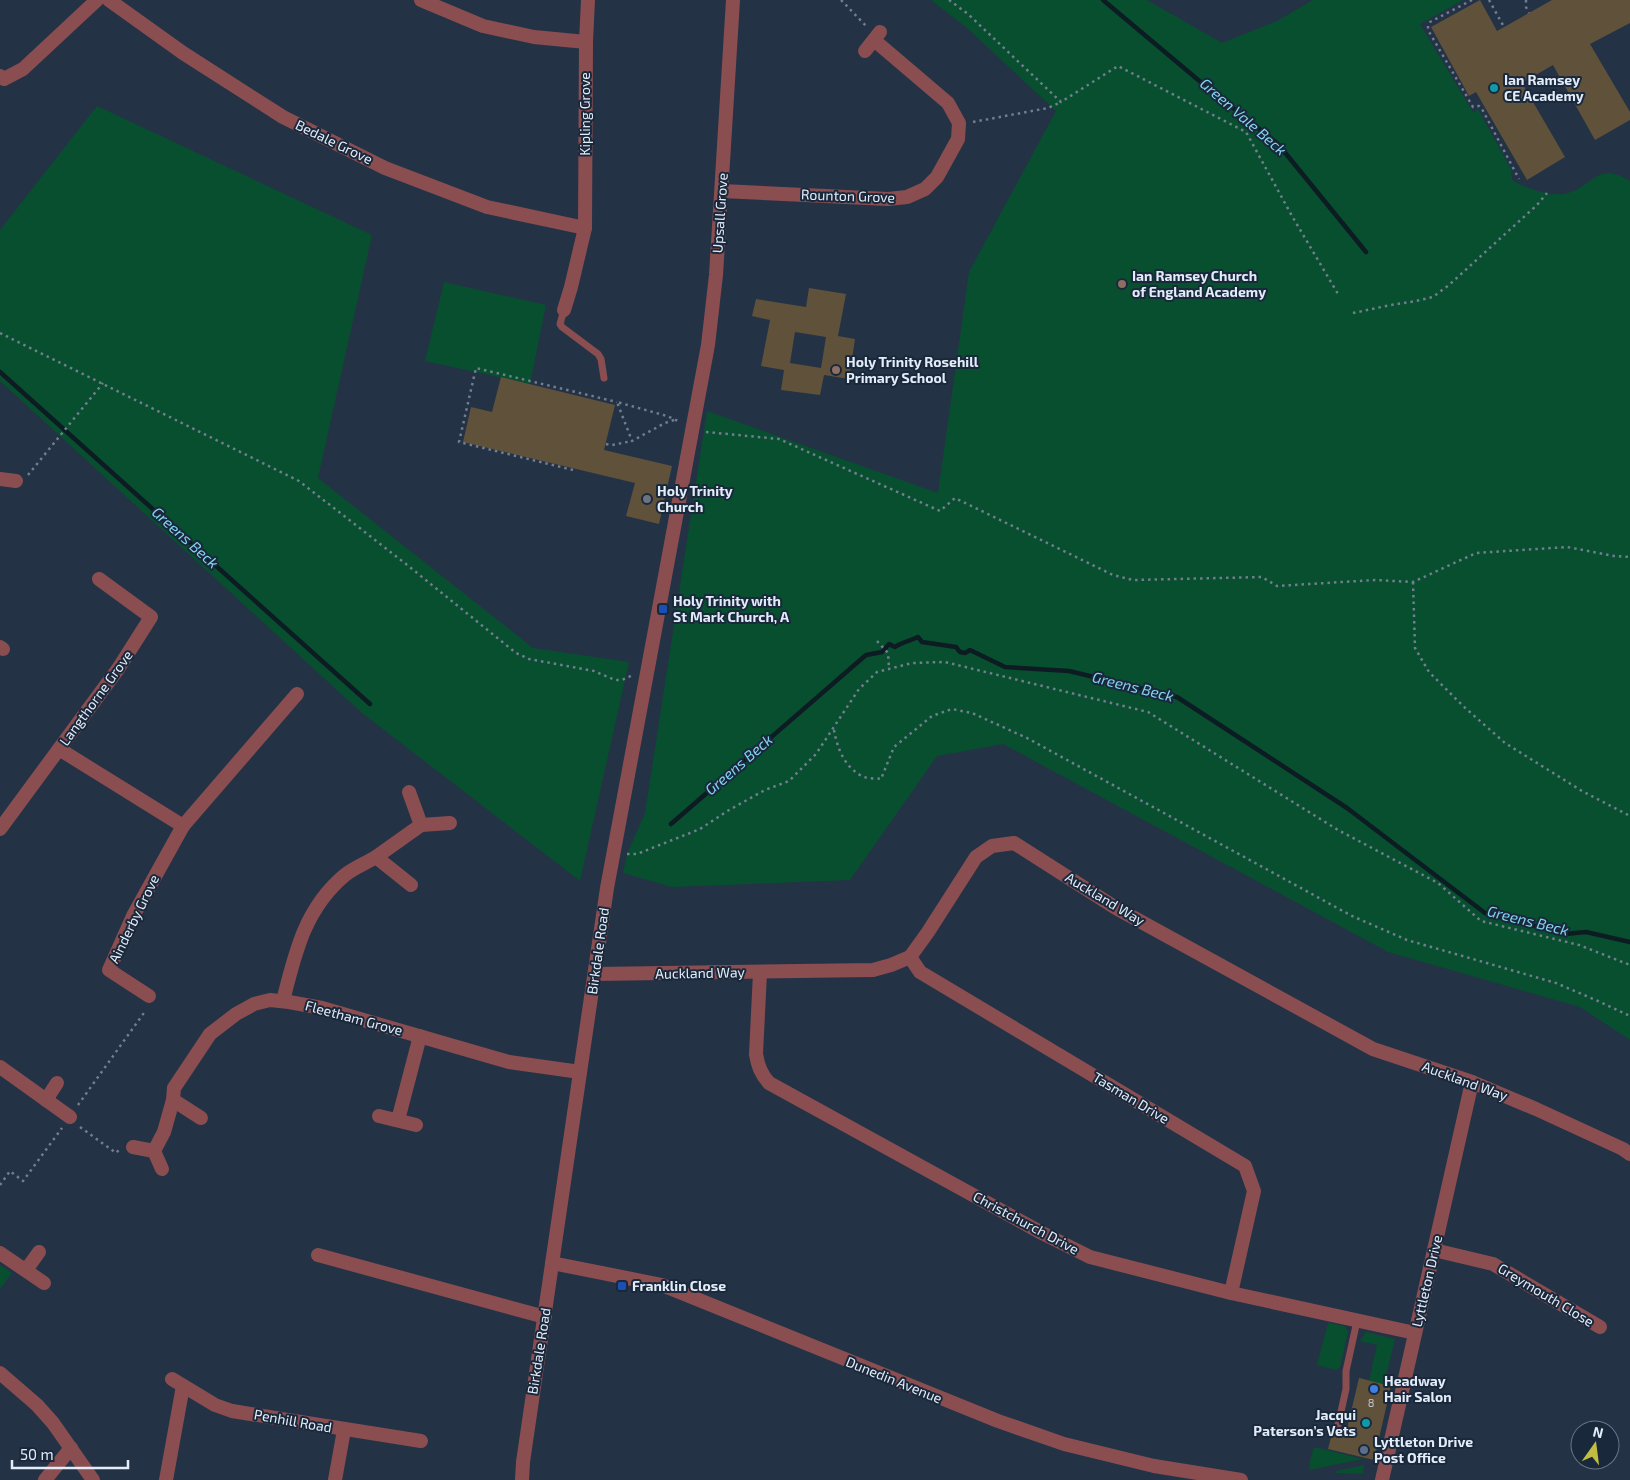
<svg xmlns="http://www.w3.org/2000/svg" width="1630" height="1480" viewBox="0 0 1630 1480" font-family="'Exo 2',sans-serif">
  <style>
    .green { fill: #074f2f }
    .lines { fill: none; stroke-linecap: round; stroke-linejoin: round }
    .stream { stroke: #0d1c22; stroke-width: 4.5 }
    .building { fill: #60513a; fill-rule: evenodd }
    .path { stroke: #727e8f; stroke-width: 2.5; stroke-dasharray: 2.5 4; stroke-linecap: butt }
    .lane { stroke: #8a4e51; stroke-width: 7 }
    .street { stroke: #8a4e51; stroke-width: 14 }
    .culture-dot { fill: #0f9aa8; stroke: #1a283b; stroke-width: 2 }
    .education-dot { fill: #8d6e63; stroke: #1a283b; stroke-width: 2 }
    .worship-dot { fill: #6b7280; stroke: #1a283b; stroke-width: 2 }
    .transit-dot { fill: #1a4fb4; stroke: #1a283b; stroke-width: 2 }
    .shop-dot { fill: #3f7fe0; stroke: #1a283b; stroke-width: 2 }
    .service-dot { fill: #5c6f8a; stroke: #1a283b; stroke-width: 2 }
    .labels { text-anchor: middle; stroke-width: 4; stroke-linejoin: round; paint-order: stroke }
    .number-label { font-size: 11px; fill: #c2c5c9 }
    .poi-label { font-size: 14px; font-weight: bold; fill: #e3ecf9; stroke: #1a283b; text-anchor: start }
    .street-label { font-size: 14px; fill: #e3ecf9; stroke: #1a283b }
    .water-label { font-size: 15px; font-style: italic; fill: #85d3f2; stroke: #1a283b }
  </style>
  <rect width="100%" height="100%" fill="#243246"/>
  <g class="green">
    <path d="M931,0H1147L1222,43L1277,21L1313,0H1463L1420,24L1473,112L1478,109L1511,169L1512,180C1525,188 1552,198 1568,193C1594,185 1598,161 1630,181V1040L1580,1007L1388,952L1003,744L937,756L850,880L672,887L623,873L627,854L645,813L707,411L938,493L969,272L1056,111L967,28Z"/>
    <path d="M97,106L372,235L318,478L533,648L629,662L580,881L362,713L0,381V230Z"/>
    <path d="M444,282L546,305L530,384L425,361Z"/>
    <path d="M0,1265L12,1273L0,1289Z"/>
    <path d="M1328,1323L1345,1326L1348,1332L1340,1367L1336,1370L1317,1365Z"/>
    <path d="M1366,1332L1395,1339L1384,1384L1369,1381L1377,1345L1360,1341Z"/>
    <path d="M1314,1447L1363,1459L1309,1470L1311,1456Z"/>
    <path d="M1364,1465L1363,1474L1336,1473V1471Z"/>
  </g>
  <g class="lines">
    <g class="stream">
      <path d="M1103,0L1203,84L1278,144L1366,252"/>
      <path d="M0,372L370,704"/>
      <path d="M671,824L866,655L882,652L889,644L895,647C902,642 910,641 918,637L922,642L956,647L960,652L965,653L970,650L1005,667L1069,671L1177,697L1347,808L1485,913L1565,934L1586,932L1630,942"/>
    </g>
  </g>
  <g class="building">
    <path d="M1480,0L1497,31L1552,0H1630V23L1590,44L1630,112V120L1595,140L1553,65L1522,83L1565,157L1527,180L1476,92L1469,96L1431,27Z"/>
    <path d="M809,288L846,294L838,336L855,339L849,379L824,375L820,395L781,390L784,370L761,366L770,320L752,316L756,299L806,307ZM795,332L826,337L821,368L790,363Z"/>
    <path d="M501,377L615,405L604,450L672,466L659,524L626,516L635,483L463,442L471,407L492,412Z"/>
    <path d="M1359,1378L1391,1386L1374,1460L1328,1449L1333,1429L1346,1433Z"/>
  </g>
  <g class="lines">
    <g class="path">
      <path d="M841,0L867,27"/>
      <path d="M949,0L968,14L1061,102L1118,66L1246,132L1292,216L1338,294"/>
      <path d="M1472,0L1430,22L1428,26V30L1473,107L1479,106L1482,109L1519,179"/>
      <path d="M1489,0L1504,27"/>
      <path d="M1526,0V7L1529,13"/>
      <path d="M973,122L1048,108L1061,102"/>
      <path d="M1353,313L1391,305L1416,301L1433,297L1449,285L1537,205L1547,193"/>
      <path d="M0,333L299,481L406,564L516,653L529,659L594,671L615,680H622L633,675"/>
      <path d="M674,420L665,423L632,441L617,402L667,416L680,422"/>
      <path d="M706,432L779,439L940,511L955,498L1113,575L1133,580L1262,577L1277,586L1375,580L1413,582L1476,553L1567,547L1614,556L1630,557"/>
      <path d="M606,444L612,445L632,441"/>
      <path d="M573,470L459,442L476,368L617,402"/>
      <path d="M28,475L103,383"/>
      <path d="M1413,582L1415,648L1429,672L1463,706L1505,743L1582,791L1630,816"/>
      <path d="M877,641L888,653L889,668"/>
      <path d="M834,730C837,747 844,767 862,776C867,779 875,778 881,779L894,747L932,716L952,709L972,713L1027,738L1352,916L1407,940L1556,983L1598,1001L1630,1016"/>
      <path d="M627,854H637L700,829L729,810L765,790L789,781L816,754L859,689L877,672L912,663L945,662L1148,712L1338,830L1438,883L1481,921L1579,945L1630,965"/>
      <path d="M78,1105L146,1010"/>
      <path d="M80,1127L116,1153L119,1150"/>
      <path d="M0,1185L10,1171L23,1181L62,1128"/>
    </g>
    <g class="lane">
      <path d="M564,310L560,324L562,327L598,354L601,359L604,378"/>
      <path d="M1338,1425L1346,1389V1371L1357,1321"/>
    </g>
    <g class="street">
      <path d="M109,0L183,53L283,117L385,168L487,207L585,228"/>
      <path d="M421,0L483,26L534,37L586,42"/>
      <path d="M865,51L880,32"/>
      <path d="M0,76L4,79L23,69L97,0"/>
      <path d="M722,191L888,199L907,197L925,189L937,177L958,139L959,123L948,103L874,40"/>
      <path d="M564,310L571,287L585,228L586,42L588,0"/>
      <path d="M0,479L16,481"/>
      <path d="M0,647L3,649"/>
      <path d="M59,749L183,826L297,694"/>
      <path d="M409,792L421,825"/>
      <path d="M0,829L118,669L151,617L99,579"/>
      <path d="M411,885L376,857L421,825L450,823"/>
      <path d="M910,957L920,972L1245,1166L1254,1191L1231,1293"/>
      <path d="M760,973L756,1054C758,1066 761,1074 769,1083L1042,1233L1090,1257L1231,1293L1415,1333"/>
      <path d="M595,974L873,970L891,965L910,957L928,932L976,857L992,846L1014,843L1116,908L1373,1049L1472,1082L1536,1109L1623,1149L1630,1154"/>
      <path d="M149,996L109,970L133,916L183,826"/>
      <path d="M283,1001C295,953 305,908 345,875C354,868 366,863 376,857"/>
      <path d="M0,1067L70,1117"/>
      <path d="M46,1100L57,1083"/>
      <path d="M173,1100L201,1118"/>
      <path d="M379,1116L416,1125"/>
      <path d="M398,1120L420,1036"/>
      <path d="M133,1147L154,1151L164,1132L173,1100L174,1088L210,1034L236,1014L254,1004L270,1000L289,1002L322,1008L509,1062L580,1072"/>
      <path d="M154,1151L162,1169"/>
      <path d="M1434,1250L1493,1264L1600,1327"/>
      <path d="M0,1253L44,1283"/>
      <path d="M318,1255L545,1317"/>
      <path d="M552,1263L662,1285L998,1421L1064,1444L1154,1466L1241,1480"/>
      <path d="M26,1270L39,1252"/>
      <path d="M0,1373L37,1405L53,1423L93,1480"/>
      <path d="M172,1379L215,1405L232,1411L421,1441"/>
      <path d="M45,1480L71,1448"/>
      <path d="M166,1480L183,1386"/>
      <path d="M335,1480L344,1430"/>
      <path d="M522,1480L523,1462L607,888L708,345L716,275L733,0"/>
      <path d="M1382,1480L1472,1082"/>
    </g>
  </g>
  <g class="culture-dot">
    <circle cx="1494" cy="88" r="5"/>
    <circle cx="1366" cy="1423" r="5"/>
  </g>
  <g class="education-dot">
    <circle cx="1122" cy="284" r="5"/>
    <circle cx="836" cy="370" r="5"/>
  </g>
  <circle class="worship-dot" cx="647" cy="499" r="5"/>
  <g class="transit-dot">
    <rect x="658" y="604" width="10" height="10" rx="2.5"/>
    <rect x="617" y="1281" width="10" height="10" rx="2.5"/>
  </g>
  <circle class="shop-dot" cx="1374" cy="1389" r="5"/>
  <circle class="service-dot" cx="1364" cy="1450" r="5"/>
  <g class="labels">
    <g class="number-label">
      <text x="1371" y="1407">8</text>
    </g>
    <g class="poi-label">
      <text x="1504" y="85">Ian Ramsey<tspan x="1504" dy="16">CE Academy</tspan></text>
      <text x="1132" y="281">Ian Ramsey Church<tspan x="1132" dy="16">of England Academy</tspan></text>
      <text x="846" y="367">Holy Trinity Rosehill<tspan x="846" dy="16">Primary School</tspan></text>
      <text x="657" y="496">Holy Trinity<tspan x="657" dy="16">Church</tspan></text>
      <text x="673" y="606">Holy Trinity with<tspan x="673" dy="16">St Mark Church, A</tspan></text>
      <text x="632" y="1291">Franklin Close</text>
      <text x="1384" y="1386">Headway<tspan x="1384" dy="16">Hair Salon</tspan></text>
      <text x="1356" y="1420" text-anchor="end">Jacqui<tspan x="1356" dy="16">Paterson’s Vets</tspan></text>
      <text x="1374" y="1447">Lyttleton Drive<tspan x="1374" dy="16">Post Office</tspan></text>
    </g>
    <g class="street-label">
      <text transform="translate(585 114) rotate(-90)" y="5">Kipling Grove</text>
      <text transform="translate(334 142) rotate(26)" y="5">Bedale Grove</text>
      <text transform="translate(848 196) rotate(2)" y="5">Rounton Grove</text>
      <text transform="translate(720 213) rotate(-86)" y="5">Upsall Grove</text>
      <text transform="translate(96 698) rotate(-54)" y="5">Langthorne Grove</text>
      <text transform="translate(1105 899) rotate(31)" y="5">Auckland Way</text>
      <text transform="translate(134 919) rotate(-64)" y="5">Ainderby Grove</text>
      <text transform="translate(598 951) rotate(-82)" y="5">Birkdale Road</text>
      <text transform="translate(700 973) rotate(-1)" y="5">Auckland Way</text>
      <text transform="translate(354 1018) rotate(15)" y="5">Fleetham Grove</text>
      <text transform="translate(1465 1081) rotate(20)" y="5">Auckland Way</text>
      <text transform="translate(1131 1098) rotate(31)" y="5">Tasman Drive</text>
      <text transform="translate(1026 1223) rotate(28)" y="5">Christchurch Drive</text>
      <text transform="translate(1427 1281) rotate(-77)" y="5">Lyttleton Drive</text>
      <text transform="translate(1546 1295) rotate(31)" y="5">Greymouth Close</text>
      <text transform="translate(539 1351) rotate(-81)" y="5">Birkdale Road</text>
      <text transform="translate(894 1380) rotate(22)" y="5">Dunedin Avenue</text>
      <text transform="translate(293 1421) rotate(10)" y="5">Penhill Road</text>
    </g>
    <g class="water-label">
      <text transform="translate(1243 117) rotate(41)" y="5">Green Vale Beck</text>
      <text transform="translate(185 538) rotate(42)" y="5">Greens Beck</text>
      <text transform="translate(1133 687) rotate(14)" y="5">Greens Beck</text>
      <text transform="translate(739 765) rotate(-41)" y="5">Greens Beck</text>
      <text transform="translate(1528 921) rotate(14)" y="5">Greens Beck</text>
    </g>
  </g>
  <g transform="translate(1595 1445) rotate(14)"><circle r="24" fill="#1a283b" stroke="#6a7687"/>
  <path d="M0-4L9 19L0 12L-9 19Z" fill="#c1bd40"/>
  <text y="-8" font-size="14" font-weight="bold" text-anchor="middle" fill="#e3ecf9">N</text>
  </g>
  <path d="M12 1460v8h116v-8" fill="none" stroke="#e3ecf9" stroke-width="2.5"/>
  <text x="20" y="1460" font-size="15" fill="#e3ecf9" stroke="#1a283b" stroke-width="4" paint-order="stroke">50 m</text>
</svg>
